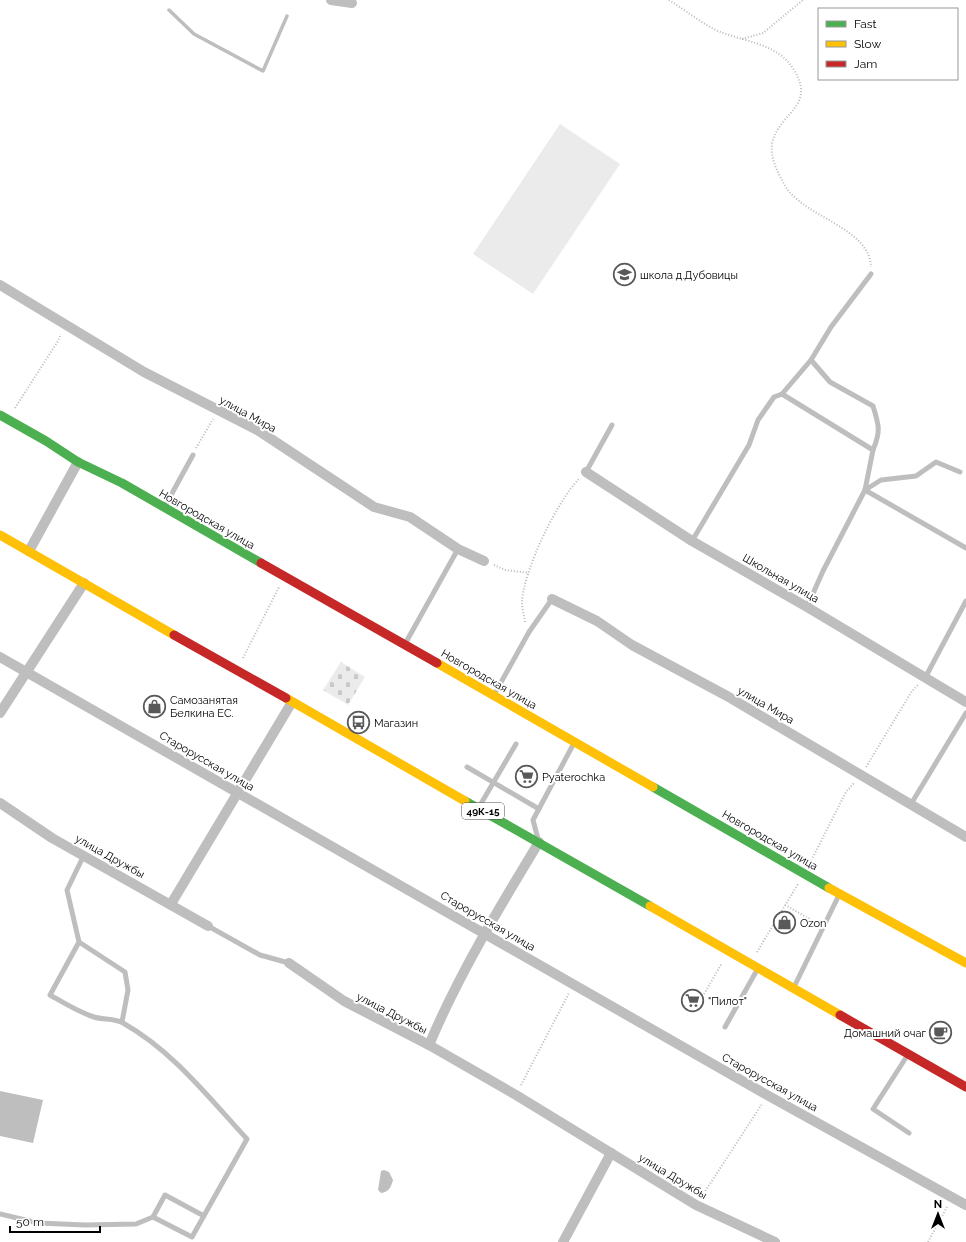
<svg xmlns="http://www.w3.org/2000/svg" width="966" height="1242" viewBox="0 0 966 1242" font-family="Raleway,sans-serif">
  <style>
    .grass { fill: #ebebeb }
    .cemetery { fill: url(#cemetery-stones) }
    .water { fill: #bebebe }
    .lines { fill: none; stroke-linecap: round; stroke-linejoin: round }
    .stream { stroke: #bebebe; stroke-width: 3.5 }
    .path { stroke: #b9b9b9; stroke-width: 2; stroke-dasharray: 1 2; stroke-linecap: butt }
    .lane { stroke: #bebebe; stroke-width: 5 }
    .street { stroke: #bebebe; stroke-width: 10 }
    .fast { stroke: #4caf50; stroke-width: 9 }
    .slow { stroke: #ffc107; stroke-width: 9 }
    .jam { stroke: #c62828; stroke-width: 9 }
    .labels { text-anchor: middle; stroke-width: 4; stroke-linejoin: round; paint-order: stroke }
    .shield { fill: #fff; stroke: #4c4c4c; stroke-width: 1 }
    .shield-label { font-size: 10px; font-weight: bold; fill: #000 }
    .poi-label { font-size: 11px; fill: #000; stroke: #fff; text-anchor: start }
    .street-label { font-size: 11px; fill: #000; stroke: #fff }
  </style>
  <defs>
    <pattern id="cemetery-stones" width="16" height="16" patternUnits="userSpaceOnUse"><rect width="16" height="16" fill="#ebebeb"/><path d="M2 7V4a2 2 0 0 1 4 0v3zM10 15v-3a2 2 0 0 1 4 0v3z" fill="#c8c8c8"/></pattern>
  </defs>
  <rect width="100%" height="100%" fill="#fff"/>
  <path class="grass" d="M560,124L620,164L533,294L473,254Z"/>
  <path class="cemetery" d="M341,662L365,677L348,705L323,690Z"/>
  <g class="water">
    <path d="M0,1091L43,1100L33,1143L0,1136Z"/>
    <path d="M384,1170L389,1172L393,1180C391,1187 389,1192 381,1193L378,1190L381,1171Z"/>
  </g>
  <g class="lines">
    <path class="stream" d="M169,10L194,34L263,71L287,16"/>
    <g class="path">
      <path d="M669,0C685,10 701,23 718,31C744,42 778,43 794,70C817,107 777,114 772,144C770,157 777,171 783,182C799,217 870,226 871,267"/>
      <path d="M742,39L763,33L803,0"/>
      <path d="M15,408L58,341L61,334"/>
      <path d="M196,448L213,419"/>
      <path d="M494,565L505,570L529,573"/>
      <path d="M525,622C524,615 522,608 522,601C524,570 557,501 579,479"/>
      <path d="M243,658L279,587"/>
      <path d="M866,767L912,691L918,685"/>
      <path d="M810,863L846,792L854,783"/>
      <path d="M785,905L817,923"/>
      <path d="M757,952L798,884"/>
      <path d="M704,994L722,963"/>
      <path d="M521,1085L569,993"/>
      <path d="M702,1196L762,1104"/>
      <path d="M928,1242L947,1207"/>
    </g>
    <g class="lane">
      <path d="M811,360L830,382L873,406C879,425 881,431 873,450"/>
      <path d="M782,394L811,360L831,327L871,274"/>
      <path d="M586,472L612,425"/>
      <path d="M865,490L881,480L916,476L936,462L960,472"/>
      <path d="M165,506L193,455"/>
      <path d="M692,541L749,445L758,420L774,397L782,394L873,450L865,490"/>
      <path d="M807,607L823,571L865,490L966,548"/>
      <path d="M405,644L458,549"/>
      <path d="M925,678L966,601"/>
      <path d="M494,695L529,632L552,599"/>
      <path d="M467,767L539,809"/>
      <path d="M911,804L966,713"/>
      <path d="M479,807L516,744"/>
      <path d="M538,839L533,820L574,743"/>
      <path d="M84,855L67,890L79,942L50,995C64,1003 78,1012 94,1017C103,1020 115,1018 123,1023C173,1051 209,1098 247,1139L192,1237L153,1217L165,1195L204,1216"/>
      <path d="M208,926L260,955L289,963"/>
      <path d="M79,942L125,972L128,990L122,1022"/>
      <path d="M794,987L839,895"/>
      <path d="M725,1027L757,970"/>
      <path d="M907,1056L873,1109L909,1133"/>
      <path d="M0,1214L38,1223L85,1225L136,1224L153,1217"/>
    </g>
    <g class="street">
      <path d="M331,0L352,3"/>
      <path d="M0,285L144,372L259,431L374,507L410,517L458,549L484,561"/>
      <path d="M586,472L692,541L807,607L966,702"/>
      <path d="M29,551L78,462"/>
      <path d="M552,599L597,621L632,645L727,696L966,837"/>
      <path d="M0,657L767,1095L966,1205"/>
      <path d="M0,713L84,583"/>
      <path d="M0,803L52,838L208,926"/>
      <path d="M171,904L292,702"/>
      <path d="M289,963L344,1001L429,1045L516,1095L696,1205L775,1242"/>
      <path d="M429,1045C459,974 499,908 539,842"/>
      <path d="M563,1242L611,1153"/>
    </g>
    <g class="fast">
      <path d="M0,415L46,441L78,462L122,483L261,563"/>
      <path d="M653,787L829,888"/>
      <path d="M465,801L650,906"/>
    </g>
    <g class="slow">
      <path d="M0,535L174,635"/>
      <path d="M437,663L653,787"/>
      <path d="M286,698L465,801"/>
      <path d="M829,888L966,963"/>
      <path d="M650,906L840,1015"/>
    </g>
    <g class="jam">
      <path d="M261,563L437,663"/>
      <path d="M174,635L286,698"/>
      <path d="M840,1015L966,1087"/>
    </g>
  </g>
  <defs>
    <symbol id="school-ring" viewBox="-11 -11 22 22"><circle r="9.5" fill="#fff" stroke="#595959" stroke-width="1.5"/><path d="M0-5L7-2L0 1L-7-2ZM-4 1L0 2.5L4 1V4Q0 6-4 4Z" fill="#595959"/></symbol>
    <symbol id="shop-ring" viewBox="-11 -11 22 22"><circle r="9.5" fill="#fff" stroke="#595959" stroke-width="1.5"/><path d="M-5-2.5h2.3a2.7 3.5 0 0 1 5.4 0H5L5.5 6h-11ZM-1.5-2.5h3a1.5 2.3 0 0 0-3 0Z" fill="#595959"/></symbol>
    <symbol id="bus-ring" viewBox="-11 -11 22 22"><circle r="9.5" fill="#fff" stroke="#595959" stroke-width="1.5"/><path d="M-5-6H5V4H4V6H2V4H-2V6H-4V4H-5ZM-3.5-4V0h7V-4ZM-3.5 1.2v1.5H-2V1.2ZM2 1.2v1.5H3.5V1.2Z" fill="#595959"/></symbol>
    <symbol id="supermarket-ring" viewBox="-11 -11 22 22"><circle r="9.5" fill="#fff" stroke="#595959" stroke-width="1.5"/><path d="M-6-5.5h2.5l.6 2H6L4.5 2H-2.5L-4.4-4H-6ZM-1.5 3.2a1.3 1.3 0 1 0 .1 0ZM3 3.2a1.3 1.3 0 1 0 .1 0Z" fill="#595959"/></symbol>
    <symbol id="cafe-ring" viewBox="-11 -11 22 22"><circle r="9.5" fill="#fff" stroke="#595959" stroke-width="1.5"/><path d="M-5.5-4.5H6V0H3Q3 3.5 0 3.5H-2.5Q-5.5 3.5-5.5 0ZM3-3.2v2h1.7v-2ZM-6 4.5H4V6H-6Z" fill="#595959"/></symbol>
  </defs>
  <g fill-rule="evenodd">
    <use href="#school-ring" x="612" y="262" width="25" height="25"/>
    <use href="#shop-ring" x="142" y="694" width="25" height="25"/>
    <use href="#bus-ring" x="346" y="710" width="25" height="25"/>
    <use href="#supermarket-ring" x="514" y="764" width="25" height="25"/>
    <use href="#shop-ring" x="772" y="910" width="25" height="25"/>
    <use href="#supermarket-ring" x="680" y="988" width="25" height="25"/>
    <use href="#cafe-ring" x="928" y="1020" width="25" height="25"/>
  </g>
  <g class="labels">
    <rect class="shield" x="462" y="803" width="42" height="16" rx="3"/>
    <g class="shield-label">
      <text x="483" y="815">49К-15</text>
    </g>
    <g class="poi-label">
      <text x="640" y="279">школа д.Дубовицы</text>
      <text x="170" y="704">Самозанятая<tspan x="170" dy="13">Белкина ЕС.</tspan></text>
      <text x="374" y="727">Магазин</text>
      <text x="542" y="781">Pyaterochka</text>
      <text x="800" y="927">Ozon</text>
      <text x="708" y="1005">"Пилот"</text>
      <text x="926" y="1037" text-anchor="end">Домашний очаг</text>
    </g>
    <g class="street-label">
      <text transform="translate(248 414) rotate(29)" y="4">улица Мира</text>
      <text transform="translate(207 519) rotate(30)" y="4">Новгородская улица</text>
      <text transform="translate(781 578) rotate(30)" y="4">Школьная улица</text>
      <text transform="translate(489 679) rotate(30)" y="4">Новгородская улица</text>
      <text transform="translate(766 705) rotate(30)" y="4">улица Мира</text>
      <text transform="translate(207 761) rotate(30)" y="4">Старорусская улица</text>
      <text transform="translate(770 840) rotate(30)" y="4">Новгородская улица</text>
      <text transform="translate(110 856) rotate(29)" y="4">улица Дружбы</text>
      <text transform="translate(488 921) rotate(30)" y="4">Старорусская улица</text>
      <text transform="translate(392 1013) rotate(27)" y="4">улица Дружбы</text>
      <text transform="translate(770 1082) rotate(29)" y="4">Старорусская улица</text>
      <text transform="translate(673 1176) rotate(31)" y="4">улица Дружбы</text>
    </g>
  </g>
  <rect x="818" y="8" width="140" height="72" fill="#ffffff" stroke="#999999"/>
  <rect x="826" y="21" width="20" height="6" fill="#4caf50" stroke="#999999"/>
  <text x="854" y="28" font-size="12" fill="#000000">Fast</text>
  <rect x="826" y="41" width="20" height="6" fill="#ffc107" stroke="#999999"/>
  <text x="854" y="48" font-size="12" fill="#000000">Slow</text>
  <rect x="826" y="61" width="20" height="6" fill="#c62828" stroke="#999999"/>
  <text x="854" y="68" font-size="12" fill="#000000">Jam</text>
  <g transform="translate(938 1214)" stroke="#ffffff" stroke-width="3" paint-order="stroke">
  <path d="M0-3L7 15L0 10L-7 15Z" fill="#000000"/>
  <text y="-6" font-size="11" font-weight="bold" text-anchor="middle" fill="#000000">N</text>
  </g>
  <path d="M10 1226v6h90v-6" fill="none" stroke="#000000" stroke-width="2"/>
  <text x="16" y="1226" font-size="12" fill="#000000" stroke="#ffffff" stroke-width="3" paint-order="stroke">50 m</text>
</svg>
